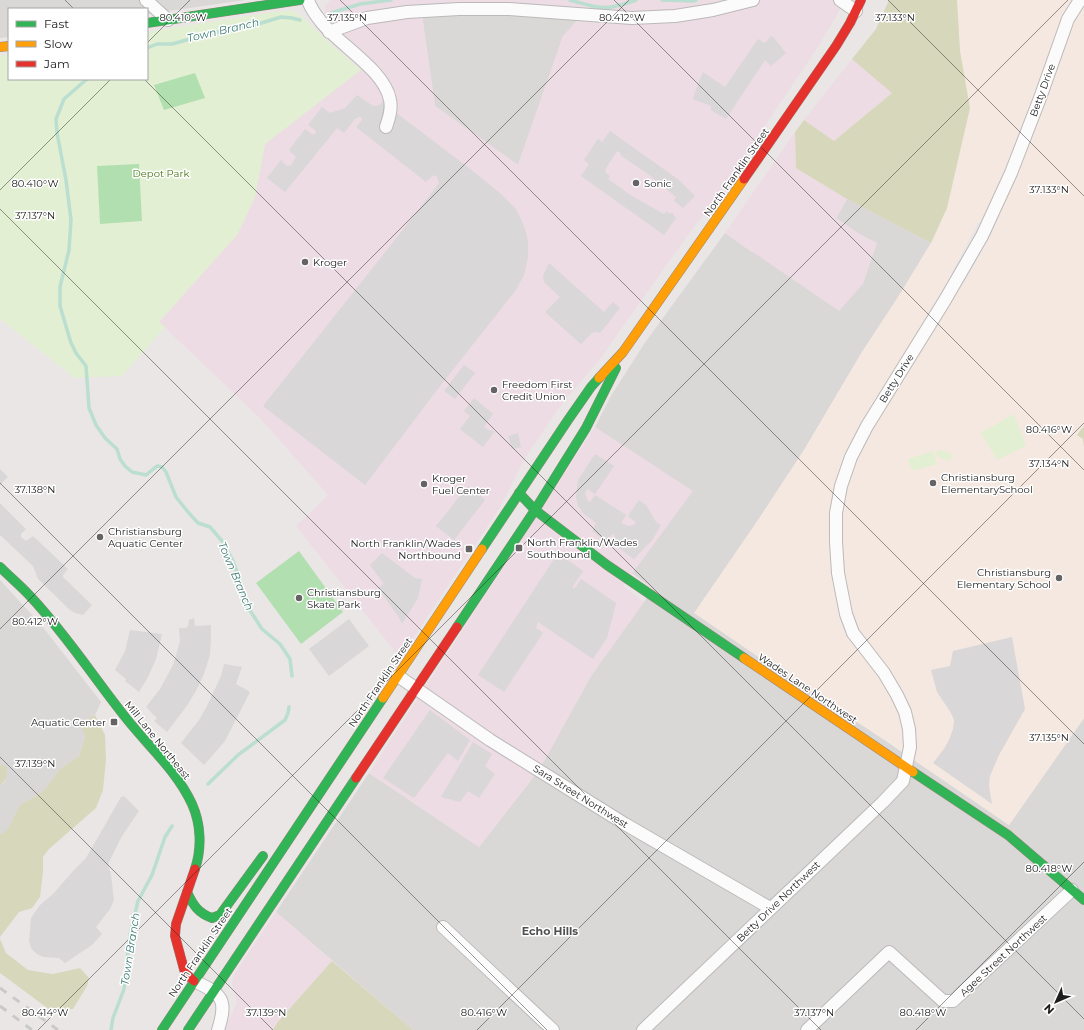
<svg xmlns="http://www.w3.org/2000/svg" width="1084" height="1030" viewBox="0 0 1084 1030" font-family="Montserrat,sans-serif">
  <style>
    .residential { fill: #dad7d7 }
    .commercial { fill: #eddce4; fill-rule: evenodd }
    .education { fill: #f5e8e0; fill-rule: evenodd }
    .religious { fill: #d9d7d7 }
    .forest { fill: #d7d7bc }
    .park { fill: #e3efd2 }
    .pitch { fill: #b2dfb0 }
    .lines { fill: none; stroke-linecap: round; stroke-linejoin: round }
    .stream { stroke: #badecf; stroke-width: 3.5 }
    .street-casing { stroke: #bbb9b9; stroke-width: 14 }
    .fast-casing { stroke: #95887f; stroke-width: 10 }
    .slow-casing { stroke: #95887f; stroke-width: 10 }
    .jam-casing { stroke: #95887f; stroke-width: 10 }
    .street { stroke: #fcfbfb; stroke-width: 12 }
    .fast { stroke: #30b455; stroke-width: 9 }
    .slow { stroke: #ff9f0a; stroke-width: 9 }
    .jam { stroke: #e5322d; stroke-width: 9 }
    .rail { stroke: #cac9c9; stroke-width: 3; stroke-dasharray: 8 8; stroke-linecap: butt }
    .ticks { fill: none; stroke: #1d1d1d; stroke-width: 1; stroke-opacity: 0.45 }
    .poi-dot { fill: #656363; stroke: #fff; stroke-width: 1.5 }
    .labels { text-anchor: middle; stroke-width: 3; stroke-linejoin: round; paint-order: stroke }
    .street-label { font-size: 10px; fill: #1d1d1d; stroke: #fff }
    .park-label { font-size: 10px; fill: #457510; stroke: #fff }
    .poi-label { font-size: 10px; fill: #1d1d1d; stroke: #fff; text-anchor: start }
    .water-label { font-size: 11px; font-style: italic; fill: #3c7b74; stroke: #fff }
    .neighbourhood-label { font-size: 11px; font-weight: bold; fill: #505050; stroke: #fff }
    .ticks-label { font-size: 10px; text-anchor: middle; fill: #1d1d1d; stroke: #fff; stroke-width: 3; stroke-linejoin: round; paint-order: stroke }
  </style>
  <rect width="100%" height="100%" fill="#ebe6e6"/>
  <g class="residential">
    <path d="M0,0H246L147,14V9H9V37L0,38Z"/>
    <path d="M485,13L579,19L563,36L518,165L435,106L422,15Z"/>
    <path d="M847,199L931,243L900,294L862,352L804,450L760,517L757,656L886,741L1009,825L1084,718V1030H413L276,912L369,773L479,847L532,779L544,761L591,676L653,589L632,573L595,427L611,396L644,344L725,233L752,252L877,243L859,234L836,218Z"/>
    <path d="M0,580L42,626L101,702L95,715L81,723L85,737L79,756L60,769L46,788L36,796L20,805L7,830L0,835V786L5,782L1,764H0Z"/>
  </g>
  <g class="commercial">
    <path d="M330,0H844L836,17L816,50L716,198L677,250L600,359L561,405L525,458L499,509L400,658L296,526L328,495L260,418L159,322L237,235L255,197L265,144L372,60L345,35L327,17L325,12V6ZM485,13L578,19L563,36L518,165L435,106L422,16Z"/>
    <path d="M852,59L893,92L834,141L804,120Z"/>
    <path d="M795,132L796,168L847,199L836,218L859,234L877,243L863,284L839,311L725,233Z"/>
    <path d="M595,427L693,491L623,586L644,602L591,676L544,761L532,779L479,847L369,773Z"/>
    <path d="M276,912L332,961L277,1023L273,1030H224L237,1003L232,984L233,976Z"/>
  </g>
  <path class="education" d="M957,0H1084V718L1009,825L886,741L757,656L694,613L760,517L804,450L862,352L900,294L931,243L947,208L960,51ZM978,222L993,230L965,282L951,274Z"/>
  <g class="religious">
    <path d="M771,36L774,38L786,53L771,66L765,60L726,119L711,110V106L693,99L698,84L703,72L725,87L758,39L765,43Z"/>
    <path d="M357,95L373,106L380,105L382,102L469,168L501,194L516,209L524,226L528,241V257L524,275L516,290L444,381L365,485L263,406L383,255L437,186L439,183L437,177L434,175L426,182L356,127L362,120L361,117H359L355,119L344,133L337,128L285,192L267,178L281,160L287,166L291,165L296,157L289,150L305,129L312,134L314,135L316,132L315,130L308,125L322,107L330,113L345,108Z"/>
    <path d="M610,131L679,180L695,196L683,208L674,201L676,197L648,174L620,155L621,153L617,151L605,170L606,173L610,176L608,179L632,196L664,214L667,211L669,214L672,213L676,218L664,235L581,176L589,164L584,160L598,139L602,142Z"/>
    <path d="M549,263L604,312L613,302L620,308L600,333L597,332L592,333L581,344L545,312L560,297L544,282L543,276Z"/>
    <path d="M464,365L475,373L455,399L444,391Z"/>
    <path d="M474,398L493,414L484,427L488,430L495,431L483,447L460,429L470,416L464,411Z"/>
    <path d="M518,433L521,447L512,449L508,436Z"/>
    <path d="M595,454L614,466L595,494L587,489L585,494L588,501L590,502L595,495L626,515L621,523L628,526L634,525L636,522L628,516L639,500L646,505L656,522L661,525L653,539L634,559L612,543L615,538L614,534L611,535L607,542L592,531L596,523L583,513L578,506L576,497L578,480Z"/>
    <path d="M0,469L8,477L0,485Z"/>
    <path d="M468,486L485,500L454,540L436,526Z"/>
    <path d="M0,503L26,529L21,534V537L26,541L33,536L68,569L63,575V577L92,605L83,615L75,613L70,610L38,579L33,566L0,535Z"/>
    <path d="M382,553L415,578L422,579L418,598L402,624L398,616L378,588L384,584L370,565Z"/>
    <path d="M558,553L583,571L573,586V588H575L581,579L616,603L607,638L593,659L538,622L536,628L543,633L504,692L478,675Z"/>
    <path d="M194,618L195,626L211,625V639L210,655L204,674L196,691L186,707L167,732L154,721L157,718L146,707L160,689L173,665L177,652L180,641L179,628H186L188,626L189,620Z"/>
    <path d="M349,619L369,646L329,676L309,649Z"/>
    <path d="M130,630L162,634L156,659L148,677L139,692L125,681L126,679L115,670L125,651Z"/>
    <path d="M1012,637L1025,709L999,755L990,776L989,786L992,804L933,763L944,749L949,740L953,729L954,720L951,713L937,692L931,670L950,666L953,651Z"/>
    <path d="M224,664L242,667L236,684L250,692L225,741L204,765L181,743L199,720L206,708L221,676Z"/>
    <path d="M430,710L470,740L458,761L448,753L414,798L383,778Z"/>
    <path d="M473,742L492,754L485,766L495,774L479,798L468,791L460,802L441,797Z"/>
    <path d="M124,796L139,811L122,836L108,864L111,875L114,900L110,909L96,927L102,934L92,945L65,963L59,958L43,957L37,954L31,948L29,941L31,918L40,905L53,894L73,871L86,858L121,797Z"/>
  </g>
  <g class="forest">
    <path d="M889,0H957L960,51L970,108L947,208L931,243L847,199L796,168L795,132L804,120L834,141L892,93L852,59L876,29Z"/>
    <path d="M1084,427V448L1083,439L1077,435L1082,428Z"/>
    <path d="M95,715L105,735L106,760L103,790L96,808L49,849L43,857V872L40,897L32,908L19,912L0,937V835L7,830L20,805L36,796L46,788L60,769L79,756L85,737L80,723Z"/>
    <path d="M0,764L7,767C7,775 6,781 0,786Z"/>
    <path d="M0,939L6,953L28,970L53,974L80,968L89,978L87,986L73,1009L50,1010L0,973Z"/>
    <path d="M332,961L413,1030H273L277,1023Z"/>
  </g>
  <g class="park">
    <path d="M280,11H293L301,16L334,47L361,70L265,144L255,197L237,235L159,322L165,327L122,376L75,378L0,319V56L9,54V79H147V32Z"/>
    <path d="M1014,414L1026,446L997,460L981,433L982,431C994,427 1003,419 1014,414Z"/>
    <path d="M939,450L952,454L950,461L938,457L935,454L937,451Z"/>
    <path d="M933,451L937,464L912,471L908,459Z"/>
  </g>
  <g class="pitch">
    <path d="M195,73L205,98L164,110L154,85Z"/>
    <path d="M139,164L142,221L100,224L97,166Z"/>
    <path d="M299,551L343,612L301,644L256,583Z"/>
  </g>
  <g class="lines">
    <g class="stream">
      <path d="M570,0C600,9 606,11 636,0"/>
      <path d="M662,0L694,1L696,0"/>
      <path d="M331,13L360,4L391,0"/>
      <path d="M147,48L157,44H172L208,34L258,24L281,17L292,18L300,20"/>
      <path d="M87,79L64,99L56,119L57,133L66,180L71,220L69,250L60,287V306L71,343L76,353L86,366L89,408L96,425L105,438L117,449L120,459L125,466L132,472L146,475L157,466L162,467L166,472L176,497L188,512L198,523L210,527L222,541L233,561L241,583L244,601L262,629L280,644L290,659L292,676"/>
      <path d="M208,784L238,755L285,720L288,713L289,707"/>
      <path d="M111,1030L113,1018L124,989L130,935L138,901L152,875L165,837L172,826"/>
    </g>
    <defs>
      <g id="street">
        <path d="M146,0L168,20"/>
        <path d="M308,0C311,10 316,15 322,23C341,46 385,71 390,100C392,109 389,118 386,127"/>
        <path d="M840,0L856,11"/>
        <path d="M329,32L367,18L407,12L459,9H509L632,18L675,16L713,10L753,0"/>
        <path d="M398,676L490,740L625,824L770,908"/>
        <path d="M443,927L553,1030"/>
        <path d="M194,981C222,994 228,999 218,1030"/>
        <path d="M643,1030L883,802L903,781L910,747L909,729L905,712L897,695L884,673L853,633L846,614L838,573L836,542V513L841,486L851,457L867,426L945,300L982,236L1011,173L1040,98L1068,19L1080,0"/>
        <path d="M807,1030L889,952L943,1001H953L1072,890"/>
      </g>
      <g id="fast">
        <path d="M147,23L300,0"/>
        <path d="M519,493L535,510L607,565L744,658"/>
        <path d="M482,549L568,420L591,387L599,378"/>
        <path d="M0,567C10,577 21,586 30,596C66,634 94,678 126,718C148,746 177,771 192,804C201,824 202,848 195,869"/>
        <path d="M457,627L535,510L586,428L616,368"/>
        <path d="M913,772L1008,835L1084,900"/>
        <path d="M187,892C193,905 198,913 212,918L220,915L263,856"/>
        <path d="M162,1030L383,698"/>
        <path d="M188,1030L356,778"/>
      </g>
      <g id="slow">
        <path d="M0,47L9,46"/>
        <path d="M599,378L623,352L744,179"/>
        <path d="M744,658L913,772"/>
        <path d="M383,698L482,549"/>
      </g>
      <g id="jam">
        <path d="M744,179L836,46L850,23L861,0"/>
        <path d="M356,778L457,627"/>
        <path d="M194,981L185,973L175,936L176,924L195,869"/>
      </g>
    </defs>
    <use href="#street" class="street-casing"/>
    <use href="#fast" class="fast-casing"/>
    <use href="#slow" class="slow-casing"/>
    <use href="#jam" class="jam-casing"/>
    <use href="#street" class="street"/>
    <use href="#fast" class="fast"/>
    <use href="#slow" class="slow"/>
    <use href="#jam" class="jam"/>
    <g class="rail">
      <path d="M0,988L58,1030"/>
      <path d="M0,1006L32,1030"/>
    </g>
  </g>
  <path class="ticks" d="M65,0L74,9M340,0L1084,744M614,0L1084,470M888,0L1084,196M147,43L190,0M144,79L1084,1019M0,190L111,79M0,209L821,1030M0,483L547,1030M0,629L629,0M0,757L273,1030M38,1030L1068,0M477,1030L1084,423M916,1030L1084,862"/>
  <g class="poi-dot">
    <circle cx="636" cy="183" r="4"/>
    <circle cx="305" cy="262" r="4"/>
    <circle cx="494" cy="390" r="4"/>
    <circle cx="933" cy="483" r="4"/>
    <circle cx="424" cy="484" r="4"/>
    <circle cx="100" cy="537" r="4"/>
    <rect x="515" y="544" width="8" height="8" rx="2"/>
    <rect x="465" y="545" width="8" height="8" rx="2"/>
    <circle cx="1059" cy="578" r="4"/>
    <circle cx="299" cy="598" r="4"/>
    <rect x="110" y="718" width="8" height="8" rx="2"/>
  </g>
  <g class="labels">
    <g class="street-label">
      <text transform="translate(1042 90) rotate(-70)" y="4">Betty Drive</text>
      <text transform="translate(736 172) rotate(-55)" y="4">North Franklin Street</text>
      <text transform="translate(896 378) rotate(-58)" y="4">Betty Drive</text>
      <text transform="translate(380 682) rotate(-56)" y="4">North Franklin Street</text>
      <text transform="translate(808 688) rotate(34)" y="4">Wades Lane Northwest</text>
      <text transform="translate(158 740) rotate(51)" y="4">Mill Lane Northeast</text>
      <text transform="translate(581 796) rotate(32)" y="4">Sara Street Northwest</text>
      <text transform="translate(778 901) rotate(-44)" y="4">Betty Drive Northwest</text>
      <text transform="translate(200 952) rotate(-56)" y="4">North Franklin Street</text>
      <text transform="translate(1003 955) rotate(-43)" y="4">Agee Street Northwest</text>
    </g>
    <g class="park-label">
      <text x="161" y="177">Depot Park</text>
    </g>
    <g class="poi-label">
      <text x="644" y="187">Sonic</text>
      <text x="313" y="266">Kroger</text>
      <text x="502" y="388">Freedom First<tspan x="502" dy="12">Credit Union</tspan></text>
      <text x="941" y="481">Christiansburg<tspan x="941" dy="12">ElementarySchool</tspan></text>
      <text x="432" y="482">Kroger<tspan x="432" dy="12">Fuel Center</tspan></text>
      <text x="108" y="535">Christiansburg<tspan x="108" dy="12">Aquatic Center</tspan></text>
      <text x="527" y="546">North Franklin/Wades<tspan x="527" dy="12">Southbound</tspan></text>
      <text x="461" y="547" text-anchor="end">North Franklin/Wades<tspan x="461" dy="12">Northbound</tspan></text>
      <text x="1051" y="576" text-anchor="end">Christiansburg<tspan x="1051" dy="12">Elementary School</tspan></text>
      <text x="307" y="596">Christiansburg<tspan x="307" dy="12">Skate Park</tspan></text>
      <text x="106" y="726" text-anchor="end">Aquatic Center</text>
    </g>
    <g class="water-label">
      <text transform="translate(223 30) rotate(-13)" y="4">Town Branch</text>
      <text transform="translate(236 576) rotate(67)" y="4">Town Branch</text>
      <text transform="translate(130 949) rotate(-81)" y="4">Town Branch</text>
    </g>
    <g class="neighbourhood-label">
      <text x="550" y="935">Echo Hills</text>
    </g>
  </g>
  <g class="ticks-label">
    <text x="183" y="21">80.410°W</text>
    <text x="347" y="21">37.135°N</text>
    <text x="622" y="21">80.412°W</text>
    <text x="895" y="21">37.133°N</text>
    <text x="35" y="187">80.410°W</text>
    <text x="1049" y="193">37.133°N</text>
    <text x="35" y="219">37.137°N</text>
    <text x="1049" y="433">80.416°W</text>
    <text x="1049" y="467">37.134°N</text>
    <text x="35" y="493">37.138°N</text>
    <text x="35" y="625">80.412°W</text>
    <text x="1049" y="741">37.135°N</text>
    <text x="35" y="767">37.139°N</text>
    <text x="1049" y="872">80.418°W</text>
    <text x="45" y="1016">80.414°W</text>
    <text x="484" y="1016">80.416°W</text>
    <text x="923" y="1016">80.418°W</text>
    <text x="266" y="1016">37.139°N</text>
    <text x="814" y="1016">37.137°N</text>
  </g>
  <rect x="8" y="8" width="140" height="72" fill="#ffffff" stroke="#a5a5a5"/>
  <rect x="16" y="21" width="20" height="6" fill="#30b455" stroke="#a5a5a5"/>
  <text x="44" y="28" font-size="12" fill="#1d1d1d">Fast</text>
  <rect x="16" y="41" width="20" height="6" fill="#ff9f0a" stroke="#a5a5a5"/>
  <text x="44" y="48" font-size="12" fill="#1d1d1d">Slow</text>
  <rect x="16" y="61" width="20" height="6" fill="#e5322d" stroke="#a5a5a5"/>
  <text x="44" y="68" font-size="12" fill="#1d1d1d">Jam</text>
  <g transform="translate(1056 1002) rotate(225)" stroke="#ffffff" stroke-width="3" paint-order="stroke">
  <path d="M0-3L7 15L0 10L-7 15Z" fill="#1d1d1d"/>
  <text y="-6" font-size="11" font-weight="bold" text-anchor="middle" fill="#1d1d1d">N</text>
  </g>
</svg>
